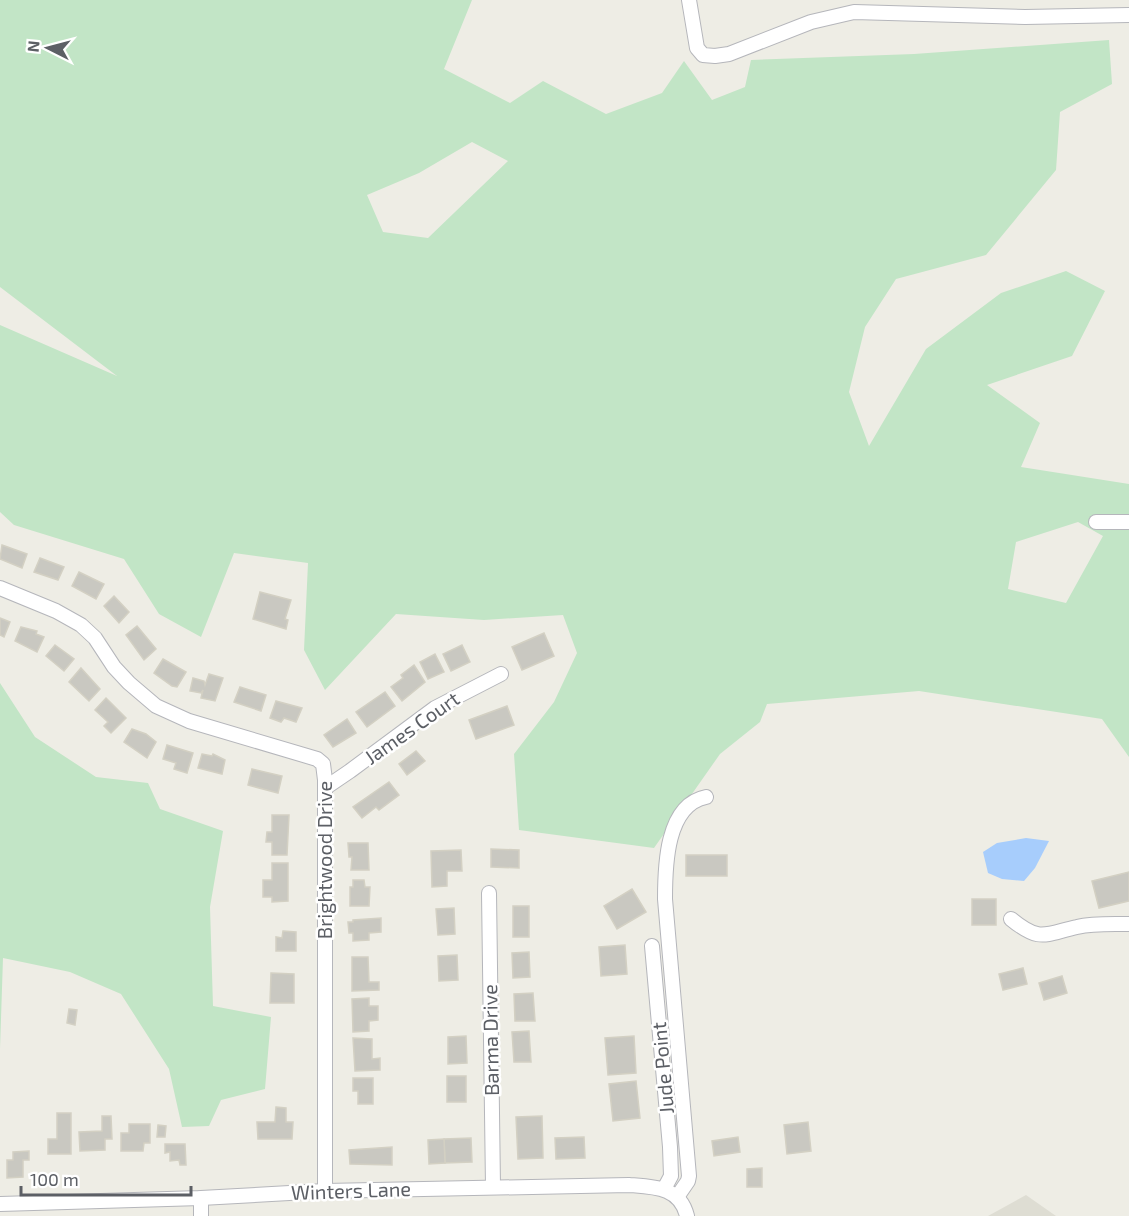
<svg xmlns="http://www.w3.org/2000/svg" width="1129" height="1216" viewBox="0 0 1129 1216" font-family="'Exo 2',sans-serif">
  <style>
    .education { fill: #deddd3 }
    .green { fill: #c2e5c6; fill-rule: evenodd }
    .water { fill: #a7cdfc }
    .building { fill: #c9c8c1; stroke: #d3d0c3; stroke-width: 1.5 }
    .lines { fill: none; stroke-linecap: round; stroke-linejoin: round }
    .minor-casing { stroke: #b5b6bb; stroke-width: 16 }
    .minor { stroke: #fff; stroke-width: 14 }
    .labels { text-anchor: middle; stroke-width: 5; stroke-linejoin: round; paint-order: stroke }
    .street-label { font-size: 20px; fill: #5c5f65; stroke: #fff }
  </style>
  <rect width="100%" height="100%" fill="#eeede5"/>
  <path class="education" d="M1026,1195L1056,1216H988Z"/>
  <g class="green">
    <path d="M0,0H472L444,69L510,103L543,81L606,114L662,93L684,61L712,100L745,87L751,60L914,54L1109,40L1112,84L1060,112L1056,170L986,255L896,279L865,327L849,392L869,446L926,349L1001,293L1066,271L1105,291L1072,356L987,385L1040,423L1021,467L1129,484V757L1102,719L919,691L767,704L760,722L720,754L654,848L519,830L514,754L554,702L577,653L563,615L484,620L396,614L325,690L304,650L308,563L234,553L201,637L159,614L124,559L14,525L0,512V325L117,376L0,287ZM472,142L508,161L428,238L383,232L367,195L419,173ZM1078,522L1103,536L1066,603L1008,589L1016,542Z"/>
    <path d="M0,683L35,737L96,777L148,783L160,809L223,831L210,907L213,1006L271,1017L265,1089L221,1100L209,1126L182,1127L169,1069L121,994L70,972L3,958L0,1049Z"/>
  </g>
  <path class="water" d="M1026,838L1049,841L1035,868L1024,881L1002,879L988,873L983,852L997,843Z"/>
  <g class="building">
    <path d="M2,545L27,554L22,568L0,559Z"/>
    <path d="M40,558L64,567L58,580L34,572Z"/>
    <path d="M79,572L104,584L96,599L72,586Z"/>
    <path d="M260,592L291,600L285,619L288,620L286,629L253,619Z"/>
    <path d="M114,596L129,612L119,623L104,606Z"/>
    <path d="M0,618L10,622L4,637L0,635Z"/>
    <path d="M137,626L156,649L144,660L126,635Z"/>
    <path d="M21,627L37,631L36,634L44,637L37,652L15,641Z"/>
    <path d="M544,633L554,656L522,670L512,647Z"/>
    <path d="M55,645L74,659L64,671L46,656Z"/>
    <path d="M462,645L470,662L451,671L443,654Z"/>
    <path d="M435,654L444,672L428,679L420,662Z"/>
    <path d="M163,659L186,672L177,687L172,686L154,673Z"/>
    <path d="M414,665L425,682L402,701L391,687L403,678L401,675Z"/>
    <path d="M81,668L100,689L89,701L69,682Z"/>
    <path d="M209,674L223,678L215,701L201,698L203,690L201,693L190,691L193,678L204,681L205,685Z"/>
    <path d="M240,687L266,695L261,711L234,702Z"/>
    <path d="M385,692L395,706L367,727L356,712Z"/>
    <path d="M106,698L126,718L111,733L104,726L108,722L95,710Z"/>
    <path d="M276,701L302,708L296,722L284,718L281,722L270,718Z"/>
    <path d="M507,706L514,725L476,739L469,720Z"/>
    <path d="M347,719L356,733L333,747L324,735Z"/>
    <path d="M132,729L146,734L156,742L147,758L124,742Z"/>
    <path d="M167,745L193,753L187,773L174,769L176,763L163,759Z"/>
    <path d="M416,751L425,761L407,775L399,764Z"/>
    <path d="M202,754L212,756L213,754L225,760L222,774L198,768Z"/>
    <path d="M252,769L282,776L278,793L248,785Z"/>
    <path d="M389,782L399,795L379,810L376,807L362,818L353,807Z"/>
    <path d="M272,815H289L287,855H272V842H266L267,832H272Z"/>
    <path d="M348,843H368L369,870H351L352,857H349Z"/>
    <path d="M491,849L519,850V868L491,867Z"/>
    <path d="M461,850L462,871H447V886L432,887L431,851Z"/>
    <rect x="686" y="855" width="41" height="21"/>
    <path d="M272,863H288V901L272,902V897H263V880H272Z"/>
    <path d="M1129,872V901L1099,908L1092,881Z"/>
    <path d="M353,880H364L365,887H370L369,906H350V887H353Z"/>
    <path d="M632,889L646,912L617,929L604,906Z"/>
    <rect x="972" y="899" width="24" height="26"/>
    <rect x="513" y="906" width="16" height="31"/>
    <path d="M454,908L455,934L438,935L436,909Z"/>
    <path d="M381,918V932L369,933V940L353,941V933H349L348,922H353V920Z"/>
    <path d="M283,931L296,932V951H276V937L282,938Z"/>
    <path d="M625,945L627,974L601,976L599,947Z"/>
    <path d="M529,952L530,977L513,978L512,953Z"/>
    <path d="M457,955L458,980L439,981L438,956Z"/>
    <path d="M352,957H368L369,982H379V990L352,991Z"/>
    <path d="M1023,968L1027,984L1003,990L999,974Z"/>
    <path d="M271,973L294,974V1003H270Z"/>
    <path d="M1062,976L1067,993L1044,1000L1039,983Z"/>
    <path d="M533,993L535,1021H515L514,994Z"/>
    <path d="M369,998V1006H378V1020L369,1021V1031L353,1032L352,999Z"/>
    <path d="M69,1009L77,1010L75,1025L67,1023Z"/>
    <path d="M529,1031L531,1062H514L512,1032Z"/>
    <path d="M466,1036L467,1063L448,1064V1037Z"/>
    <path d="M634,1036L636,1073L608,1075L605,1038Z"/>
    <path d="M353,1038L372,1039V1059L380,1058V1070L355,1071Z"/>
    <rect x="447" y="1076" width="19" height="26"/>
    <path d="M353,1078H373V1104H358V1091H353Z"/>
    <path d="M636,1081L640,1118L613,1121L609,1084Z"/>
    <path d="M276,1107L286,1108V1122H293L292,1139H258L257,1122H275Z"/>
    <path d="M57,1113H71V1154H48V1139H57Z"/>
    <path d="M102,1116H111L112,1139H105V1150L80,1151L79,1132L102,1131Z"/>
    <path d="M542,1116L543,1158L518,1159L516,1117Z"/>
    <path d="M808,1122L811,1151L787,1154L784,1125Z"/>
    <path d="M129,1124H150V1143H144L143,1151H121V1133H129Z"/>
    <path d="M158,1125L166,1126L165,1137H157Z"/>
    <path d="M584,1137L585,1158L556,1159L555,1138Z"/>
    <path d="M738,1137L740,1152L714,1156L712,1141Z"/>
    <path d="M471,1138L472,1162L445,1163L444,1139Z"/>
    <path d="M444,1139L445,1163L429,1164L428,1140Z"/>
    <path d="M165,1144H185L186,1165H180L179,1160L170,1161V1152L165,1153Z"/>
    <path d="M392,1147V1165L350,1164L349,1150Z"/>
    <path d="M29,1151V1160H23V1177L7,1178V1160H13V1152Z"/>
    <path d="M762,1168V1187H747V1169Z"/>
  </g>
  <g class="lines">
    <defs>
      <g id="minor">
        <path d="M689,0L697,48L703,55L715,56L729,54L811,22L854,12L1025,17L1129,15"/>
        <path d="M1096,522H1129"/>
        <path d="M0,588L56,611L81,625L95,638L114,667L129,683L156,706L189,721L317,759L323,764L325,780V1191"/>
        <path d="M325,788L350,771L435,708L501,674"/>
        <path d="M489,893L493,1186"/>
        <path d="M1011,919C1040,943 1045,934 1077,927C1093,923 1112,924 1129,924"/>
        <path d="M652,946L670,1147L671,1176L664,1189"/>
        <path d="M677,1197L688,1181L689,1176L665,899C665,866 666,805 706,797"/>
        <path d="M201,1198V1216"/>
        <path d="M0,1204L201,1198L325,1191L629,1185C655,1187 680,1187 687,1216"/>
      </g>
    </defs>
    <use href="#minor" class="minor-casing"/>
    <use href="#minor" class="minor"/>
  </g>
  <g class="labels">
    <g class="street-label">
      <text transform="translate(412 728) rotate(-35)" y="7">James Court</text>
      <text transform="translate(325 860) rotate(-90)" y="7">Brightwood Drive</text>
      <text transform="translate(491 1040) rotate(-91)" y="7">Barma Drive</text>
      <text transform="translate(663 1068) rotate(-95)" y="7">Jude Point</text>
      <text transform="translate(351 1191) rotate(-2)" y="7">Winters Lane</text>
    </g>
  </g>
  <g transform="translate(48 48) rotate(276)" stroke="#ffffff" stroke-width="4.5" paint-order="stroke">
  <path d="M0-4.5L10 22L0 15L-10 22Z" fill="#5c5f65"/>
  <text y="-9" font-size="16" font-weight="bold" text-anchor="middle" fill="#5c5f65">N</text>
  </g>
  <path d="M21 1186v9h170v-9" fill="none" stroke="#5c5f65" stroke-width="3"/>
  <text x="30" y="1186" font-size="18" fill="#5c5f65" stroke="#ffffff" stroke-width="4.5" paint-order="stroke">100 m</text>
</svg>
